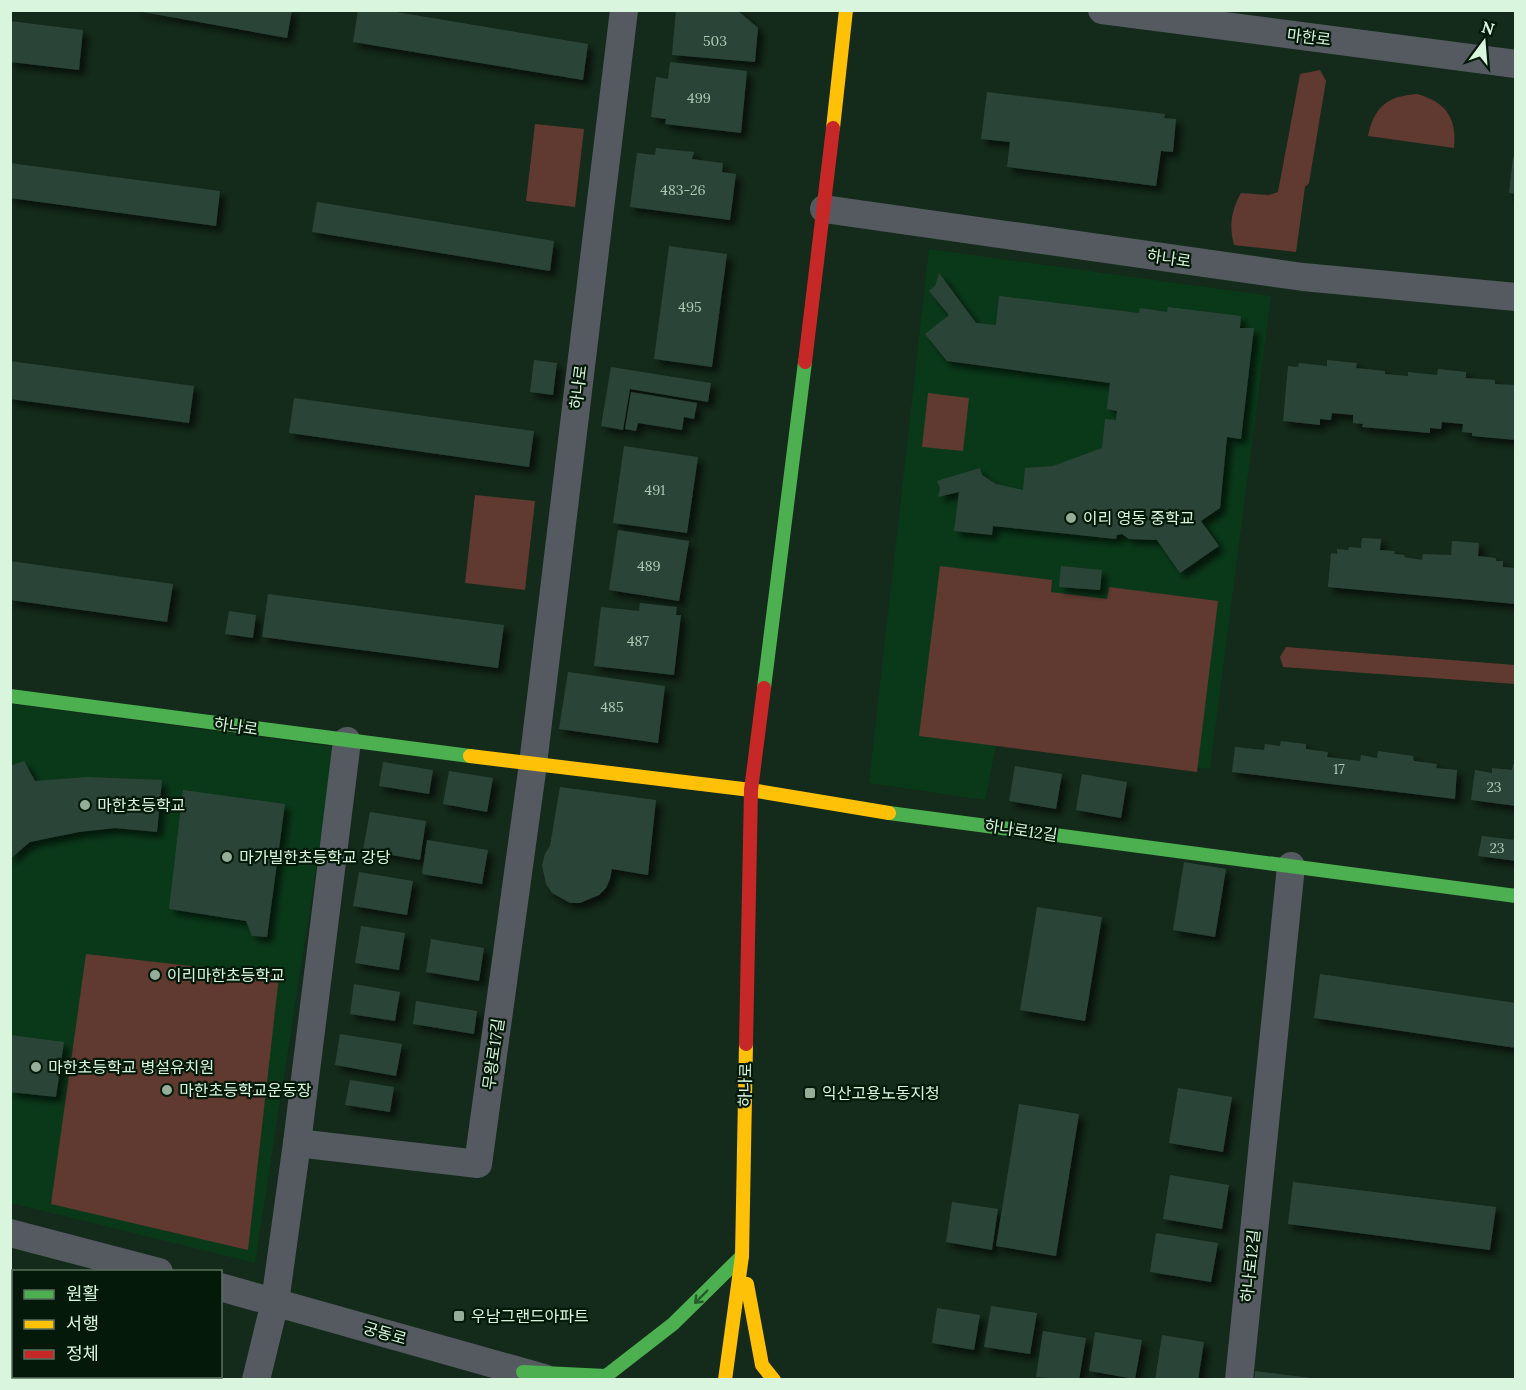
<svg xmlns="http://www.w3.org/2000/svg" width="1526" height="1390" viewBox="0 0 1526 1390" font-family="Lora,'Noto Sans KR',serif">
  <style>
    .built { fill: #0a391a }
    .green { fill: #603930 }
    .building { fill: #2c4437; filter: url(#shadow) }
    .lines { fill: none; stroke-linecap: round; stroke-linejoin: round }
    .street { stroke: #555a61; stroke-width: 28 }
    .fast { stroke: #4caf50; stroke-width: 14 }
    .slow { stroke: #ffc107; stroke-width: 14 }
    .jam { stroke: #c62828; stroke-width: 14 }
    .oneway { stroke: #245c29 }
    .poi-dot { fill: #94ae99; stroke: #041909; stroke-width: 2 }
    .labels { text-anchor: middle; stroke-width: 4.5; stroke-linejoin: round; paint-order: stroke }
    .number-label { font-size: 14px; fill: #aec9b4 }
    .street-label { font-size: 16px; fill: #d9f5dd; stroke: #041909 }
    .poi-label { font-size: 16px; fill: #d9f5dd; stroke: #041909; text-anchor: start }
  </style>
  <defs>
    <filter id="shadow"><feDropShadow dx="5.5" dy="5.5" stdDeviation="3" flood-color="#0009"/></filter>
  </defs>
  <rect width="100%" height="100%" fill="#142a1a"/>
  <g class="built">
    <path d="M929,249L1271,296L1210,769L997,741L985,800L869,783Z"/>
    <path d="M11,704L335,747L255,1263L11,1203Z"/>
  </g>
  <g class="green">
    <path d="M1320,70L1326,81L1309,183L1305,187L1296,252L1234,245C1229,226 1231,211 1241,193L1269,195L1278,192L1300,74Z"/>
    <path d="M1417,94C1446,102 1457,118 1454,148L1368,136C1374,107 1387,96 1417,94Z"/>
    <path d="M535,124L584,129L575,207L526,201Z"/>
    <path d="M928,393L969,398L963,451L922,447Z"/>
    <path d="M475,495L535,501L525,590L465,583Z"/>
    <path d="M940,566L1052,580L1051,592L1107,599L1109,587L1218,601L1197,772L919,736Z"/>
    <path d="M1286,647L1515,665V684L1283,667L1280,657Z"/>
    <path d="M86,954L279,976L248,1250L51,1204Z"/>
  </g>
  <g class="building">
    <path d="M132,10H292L287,38Z"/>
    <path d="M358,10H384L588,44L583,80L353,42Z"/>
    <path d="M676,10H737L758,28L755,62L672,55Z"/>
    <path d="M10,21L83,30L79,70L10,62Z"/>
    <path d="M670,62L747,71L741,133L665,124L666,119L651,117L656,77L668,79Z"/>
    <path d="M987,92L1165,114L1164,118L1176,119L1173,152L1161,151L1156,186L1007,167L1010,142L981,139Z"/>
    <path d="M656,148L694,152L692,159L723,163L722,172L736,174L730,220L630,207L637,153L655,155Z"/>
    <path d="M1513,157H1516V194L1509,193Z"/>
    <path d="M10,163L220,191L216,226L10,198Z"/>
    <path d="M317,202L554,241L550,271L312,232Z"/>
    <path d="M669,246L727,254L712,367L654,359Z"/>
    <path d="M939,273L976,323L996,325L999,296L1139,313L1140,308L1167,312L1168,307L1241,316L1240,328H1254L1241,439L1227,437L1220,508L1201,521L1219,546L1180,573L1157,540L1129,539L1122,534L1117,535L1116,539L993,526L992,535L954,531L959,492L938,497L940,488L937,481L980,468L982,475L996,484L1023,490L1025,468L1053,466L1102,448L1105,419L1116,420L1117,411L1107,409L1110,383L947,361L925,334L949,315L929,291L935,286Z"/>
    <path d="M534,360L557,363L553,395L530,392Z"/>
    <path d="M1327,360L1357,363L1356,368L1385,371V374L1408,376V372L1437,375L1438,369L1466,372V378L1495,380V384L1516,385V440L1472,436V433L1462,432L1463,424L1442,422L1441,429L1430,428V433L1362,427L1363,424L1353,423V415L1332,413L1331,420L1320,419V425L1283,421L1288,366L1298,367L1299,363L1327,366Z"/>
    <path d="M10,361L194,386L189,423L10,399Z"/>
    <path d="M611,367L711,383L708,402L630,389L623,430L601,426Z"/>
    <path d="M631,392L697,403L694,419L684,417L682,430L638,423L636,431L625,429Z"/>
    <path d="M294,398L534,431L529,467L289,433Z"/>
    <path d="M624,446L698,457L687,533L613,523Z"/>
    <path d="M618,530L689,541L679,601L609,590Z"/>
    <path d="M1362,538L1381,539L1380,550L1395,551L1394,554L1405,555L1404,557L1422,560L1423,554L1451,555L1452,541L1479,543L1478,556L1496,558V561H1503V567L1516,568V604L1328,587L1331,553L1337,554V549L1348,550L1349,547L1361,548Z"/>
    <path d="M10,561L173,584L167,622L10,600Z"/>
    <path d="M1061,566L1102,570L1100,590L1059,587Z"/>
    <path d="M268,594L504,625L498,668L262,637Z"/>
    <path d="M640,603L677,607L676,615H681L674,675L594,666L601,607L639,611Z"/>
    <path d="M229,611L256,615L253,638L225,634Z"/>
    <path d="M568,672L665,686L658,743L559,729Z"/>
    <path d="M1281,741L1306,744V749L1328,752L1327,757L1360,761L1361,755L1377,758L1378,751L1413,756L1414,761L1437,764L1436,768L1457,770L1455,799L1232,772L1235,747L1264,750L1265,744L1280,746Z"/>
    <path d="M24,761L35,781L87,777L162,780L157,832L115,828L79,832L30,842L10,859V766Z"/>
    <path d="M383,762L433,770L429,794L379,786Z"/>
    <path d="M1513,764L1516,765V806L1471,800L1475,770L1492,773V768L1512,770Z"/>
    <path d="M1015,766L1062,774L1056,809L1009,801Z"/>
    <path d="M449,771L493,778L487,812L443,804Z"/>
    <path d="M1082,774L1127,782L1121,818L1076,810Z"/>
    <path d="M560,787L656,800L648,875L612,869L610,879L606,888L599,895L580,903H570L552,893L546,884L542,865L545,854L550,846Z"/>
    <path d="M183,790L285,804L267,937L252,936L246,921L169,909Z"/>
    <path d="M370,812L426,821L420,860L363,850Z"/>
    <path d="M1482,836L1516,840V861L1478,856Z"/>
    <path d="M427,840L488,850L482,884L422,874Z"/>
    <path d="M1184,862L1226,869L1215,937L1173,930Z"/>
    <path d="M359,872L413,881L407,915L353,906Z"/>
    <path d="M1037,907L1102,917L1085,1021L1020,1010Z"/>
    <path d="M361,926L405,933L399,970L355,963Z"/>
    <path d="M431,939L484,948L479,981L426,972Z"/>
    <path d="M1320,974L1516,1003V1048L1314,1018Z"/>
    <path d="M354,984L400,992L395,1021L350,1014Z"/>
    <path d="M416,1001L477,1011L474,1034L413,1024Z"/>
    <path d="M340,1034L402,1044L396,1076L335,1065Z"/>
    <path d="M10,1035L64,1042L56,1097L10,1092Z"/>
    <path d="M350,1080L394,1087L390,1112L345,1105Z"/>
    <path d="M1178,1088L1232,1097L1223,1152L1169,1143Z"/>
    <path d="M1019,1104L1079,1114L1056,1256L996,1246Z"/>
    <path d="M1170,1175L1229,1185L1222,1229L1163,1219Z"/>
    <path d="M1293,1182L1496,1207L1490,1250L1288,1224Z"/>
    <path d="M952,1202L998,1209L992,1250L946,1242Z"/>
    <path d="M1156,1233L1218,1243L1211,1282L1150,1272Z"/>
    <path d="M991,1306L1037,1313L1030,1354L984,1347Z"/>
    <path d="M937,1308L980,1315L974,1350L932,1343Z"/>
    <path d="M1043,1331L1086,1338L1079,1380L1036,1377Z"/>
    <path d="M1095,1332L1142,1340L1135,1379L1089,1371Z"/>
    <path d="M1162,1335L1204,1342L1198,1380H1155Z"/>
    <path d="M10,1352L14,1353V1376H104L113,1380H10Z"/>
    <path d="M1255,1371L1311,1378V1380H1254Z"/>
  </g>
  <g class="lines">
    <g class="street">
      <path d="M1102,10L1516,64"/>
      <path d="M824,209L1303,277L1516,297"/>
      <path d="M297,1143L478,1164L533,764L624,10"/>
      <path d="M10,1233L159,1272"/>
      <path d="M220,1287L544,1378"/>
      <path d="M256,1380L275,1302L297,1143L347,741"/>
      <path d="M1239,1380L1291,866"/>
    </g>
    <g class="fast">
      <path d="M764,688L805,362"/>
      <path d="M10,696L470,756"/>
      <path d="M889,813L1516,896"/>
      <path d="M523,1372L606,1376L673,1324L742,1256"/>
    </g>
    <g class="slow">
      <path d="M833,128L846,10"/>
      <path d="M470,756L751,790L889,813"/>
      <path d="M747,1284L762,1365L774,1380"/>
      <path d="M725,1380L742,1256L746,1044"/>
    </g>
    <g class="jam">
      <path d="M805,362L833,128"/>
      <path d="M746,1044L751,790L764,688"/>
    </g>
  </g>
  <defs><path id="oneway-shaft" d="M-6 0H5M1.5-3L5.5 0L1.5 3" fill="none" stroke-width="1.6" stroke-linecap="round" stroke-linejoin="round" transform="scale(1.5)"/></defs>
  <use class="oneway" href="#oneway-shaft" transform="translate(701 1297) rotate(135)"/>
  <g class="poi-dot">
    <circle cx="1071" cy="518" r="6"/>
    <circle cx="85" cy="805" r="6"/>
    <circle cx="227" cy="857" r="6"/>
    <circle cx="155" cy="975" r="6"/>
    <circle cx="36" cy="1067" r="6"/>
    <circle cx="167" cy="1090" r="6"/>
    <rect x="804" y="1087" width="12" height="12" rx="3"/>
    <rect x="453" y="1310" width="12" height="12" rx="3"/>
  </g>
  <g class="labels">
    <g class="number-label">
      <text x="715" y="46">503</text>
      <text x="699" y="103">499</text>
      <text x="683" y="195">483-26</text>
      <text x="690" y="312">495</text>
      <text x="655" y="495">491</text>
      <text x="649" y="571">489</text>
      <text x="638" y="646">487</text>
      <text x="612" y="712">485</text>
      <text x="1339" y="774">17</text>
      <text x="1494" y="792">23</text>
      <text x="1497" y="853">23</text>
    </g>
    <g class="street-label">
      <text transform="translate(1309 37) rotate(7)" y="6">마한로</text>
      <text transform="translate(1169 258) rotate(8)" y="6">하나로</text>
      <text transform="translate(578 387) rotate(-83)" y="6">하나로</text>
      <text transform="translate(236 726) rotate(8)" y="6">하나로</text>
      <text transform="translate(1021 830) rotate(8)" y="6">하나로12길</text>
      <text transform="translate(493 1054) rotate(-82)" y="6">무왕로17길</text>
      <text transform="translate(745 1085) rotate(-89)" y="6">하나로</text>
      <text transform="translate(1250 1266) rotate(-84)" y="6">하나로12길</text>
      <text transform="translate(385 1333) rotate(16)" y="6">궁동로</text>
    </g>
    <g class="poi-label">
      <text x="1083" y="524">이리 영동 중학교</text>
      <text x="97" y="811">마한초등학교</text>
      <text x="239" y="863">마가빌한초등학교 강당</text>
      <text x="167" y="981">이리마한초등학교</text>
      <text x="48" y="1073">마한초등학교 병설유치원</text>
      <text x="179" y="1096">마한초등학교운동장</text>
      <text x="822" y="1099">익산고용노동지청</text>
      <text x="471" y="1322">우남그랜드아파트</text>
    </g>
  </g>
  <rect width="1526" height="1390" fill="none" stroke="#d9f5dd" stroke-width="24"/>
  <rect x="12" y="1270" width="210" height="108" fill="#041909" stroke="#59715e" stroke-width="1.5"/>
  <rect x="24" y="1290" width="30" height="9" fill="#4caf50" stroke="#59715e" stroke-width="1.5"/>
  <text x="66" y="1300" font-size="18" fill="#d9f5dd">원활</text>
  <rect x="24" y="1320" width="30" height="9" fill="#ffc107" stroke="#59715e" stroke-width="1.5"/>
  <text x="66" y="1330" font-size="18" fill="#d9f5dd">서행</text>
  <rect x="24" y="1350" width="30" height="9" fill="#c62828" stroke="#59715e" stroke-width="1.5"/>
  <text x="66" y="1360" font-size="18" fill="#d9f5dd">정체</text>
  <g transform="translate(1484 42) rotate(16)" stroke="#041909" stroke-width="4.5" paint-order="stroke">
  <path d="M0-4.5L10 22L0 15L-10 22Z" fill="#d9f5dd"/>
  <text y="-9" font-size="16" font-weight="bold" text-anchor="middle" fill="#d9f5dd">N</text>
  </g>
</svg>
